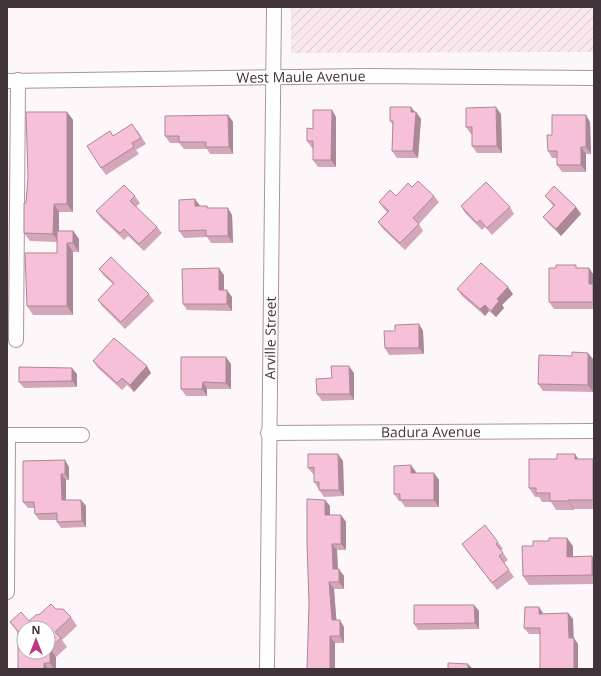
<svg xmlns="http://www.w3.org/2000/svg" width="601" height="676" viewBox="0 0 601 676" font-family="'Open Sans',sans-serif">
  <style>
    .industrial { fill: url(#industrial-furrows) }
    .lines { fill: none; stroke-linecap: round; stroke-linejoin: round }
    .minor-casing { stroke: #b0929f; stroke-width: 16 }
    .minor { stroke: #fff; stroke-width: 14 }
    .wall { fill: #d4a6ba }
    .shaded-wall { fill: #ac8797 }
    .building { fill: #f6c1d8; stroke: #ac8797; fill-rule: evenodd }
    .labels { text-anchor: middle; stroke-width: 3; stroke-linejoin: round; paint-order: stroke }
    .street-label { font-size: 14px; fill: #403339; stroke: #fff }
  </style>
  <defs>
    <pattern id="industrial-furrows" width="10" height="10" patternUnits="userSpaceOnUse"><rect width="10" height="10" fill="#f8e8ee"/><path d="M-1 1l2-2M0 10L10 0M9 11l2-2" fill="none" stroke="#d6c7cd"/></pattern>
  </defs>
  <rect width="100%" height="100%" fill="#fef7fa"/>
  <path class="industrial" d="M291,7H594V52L291,53Z"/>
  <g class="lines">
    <defs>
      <g id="minor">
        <path id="s1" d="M7,81L368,76L594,78"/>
        <path d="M16,340L18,80"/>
        <path id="s2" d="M268,433L594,431"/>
        <path d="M7,435H82"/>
        <path d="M7,592L8,435"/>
        <path id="s3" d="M267,669L274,7"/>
      </g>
    </defs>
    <use href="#minor" class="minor-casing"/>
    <use href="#minor" class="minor"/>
  </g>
  <g class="wall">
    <path d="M411,107L415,112H416L421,119L418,158H397L392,151L393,125L390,121Z"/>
    <path d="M67,112L73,120V212H59V231H73L79,239V252H73V315H33L27,306L57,253V242L30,241L24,233L26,203Z"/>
    <path d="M501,114L502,153H477L472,146V134H471L466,127Z"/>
    <path d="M228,115L233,122V154H210L207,149H184L179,143H170L165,136Z"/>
    <path d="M336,117V167H318L313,160V148H312L307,141L313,129Z"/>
    <path d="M590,122L591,154H586V172H562L557,165V158H552L548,151L552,135Z"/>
    <path d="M137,130L146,144L136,150L139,154L106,175L101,168L113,135Z"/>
    <path d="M412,187L434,196L439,202L419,224L423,231L405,250L383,229L378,222L387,212L384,209L379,202L396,196Z"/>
    <path d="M135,196L140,203L136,207L157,227L162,233L144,251L128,236L124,240L101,218L96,211Z"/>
    <path d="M545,196L576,207L581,214L561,236L548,223L543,217L553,206L550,202Z"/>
    <path d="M195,199L200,206H207L209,208L232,215L233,243H211L207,237L184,238L179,231Z"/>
    <path d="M461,206L510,207L514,214L492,235L485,227L482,230L465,213Z"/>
    <path d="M579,268L594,275V309H554L549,302Z"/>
    <path d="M99,269L149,294L154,301L125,329L102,306L98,300L113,284L104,276Z"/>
    <path d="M224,275V290L232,297V311L187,310L183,304Z"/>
    <path d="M457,289L513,294L502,305L504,308L496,317L489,311L485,316L462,296Z"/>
    <path d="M419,324L423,331L424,354L389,355L385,348L395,331Z"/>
    <path d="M593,359V392L543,391L538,384Z"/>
    <path d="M93,361L151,373L134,392L127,385L122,390L98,368Z"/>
    <path d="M231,364V389H207V396H186L181,389Z"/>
    <path d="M354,373V400L322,401L317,394L332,378Z"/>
    <path d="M77,374V387L24,388L19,382Z"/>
    <path d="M578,459L594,461V509H574V510H556L551,502H542L539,497H535L529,488Z"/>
    <path d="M343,461L344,496L324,497L314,482V474H313L308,468Z"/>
    <path d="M69,467V480H66V500H81L86,506V527L61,528L57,522V520H39L35,514V508H28L23,502Z"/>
    <path d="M416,472V473H434L439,480V507H405L401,501H399L394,494Z"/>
    <path d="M325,500L330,506V515H341L346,522V550H337L338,569L344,576V589H334L336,620L344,627V643H335V669H307Z"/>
    <path d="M498,542L503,549L501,550L508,560L504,563L514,577L497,590L462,544Z"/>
    <path d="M573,546V557L594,559V584L529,585L523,576Z"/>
    <path d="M474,605L479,611V629L418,630L414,624Z"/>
    <path d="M539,607L543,614L568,613L573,619V638L578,644L540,634H529L524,628Z"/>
    <path d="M56,609L71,617L77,626L62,640L67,647L56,657V669H18V633L10,622L29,621L40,614Z"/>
  </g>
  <g class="shaded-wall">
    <path d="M411,107L416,114V112L421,119L418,158L413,151Z"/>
    <path d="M496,107L501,114L502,153L497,146Z"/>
    <path d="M332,110L336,117V167L331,160Z"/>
    <path d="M67,112L73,120V212L67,204Z"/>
    <path d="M228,115L233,122V154L229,147Z"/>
    <path d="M586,115L590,122L591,154L586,147Z"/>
    <path d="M581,147L586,154V172L581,165Z"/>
    <path d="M195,199L200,206H195Z"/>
    <path d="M54,204L59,212V242L53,234Z"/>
    <path d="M576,207L581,214L561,236L556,229Z"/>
    <path d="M228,208L232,215L233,243L228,236Z"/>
    <path d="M73,231L79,239V252L73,243Z"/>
    <path d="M67,243L73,252V315L67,306Z"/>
    <path d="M219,268L224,275V297L219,290Z"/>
    <path d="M589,268L594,275V303L593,302L589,284Z"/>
    <path d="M508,287L513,294L502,305L504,308L496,317L491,311L497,299Z"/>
    <path d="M227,290L232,297V311L227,304Z"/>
    <path d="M485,305L489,311L485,316L480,309Z"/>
    <path d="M419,324L423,331L424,354L419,348Z"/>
    <path d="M588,353L593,359V392L588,385Z"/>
    <path d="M226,357L231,364V389L226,383Z"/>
    <path d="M147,366L151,373L134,392L130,385Z"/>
    <path d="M349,366L354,373V400L350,394Z"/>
    <path d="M72,368L77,374V387L72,381Z"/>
    <path d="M203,382L207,389V396L202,389Z"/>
    <path d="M338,454L343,461L344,496L339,490Z"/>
    <path d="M575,454L581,463L575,459Z"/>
    <path d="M593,459L594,461V502L593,500Z"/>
    <path d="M65,460L69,467V480L65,474Z"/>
    <path d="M411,465L416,472V480L411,473Z"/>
    <path d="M434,473L439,480V507L434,500Z"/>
    <path d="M61,474L66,480V506L62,500Z"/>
    <path d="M81,500L86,506V527L82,521Z"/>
    <path d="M325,500L330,506V521L325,515Z"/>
    <path d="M568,500L574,509V510L568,501Z"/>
    <path d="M341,515L346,522V550L341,544Z"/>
    <path d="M567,538L573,546V566L567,557Z"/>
    <path d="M332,544L337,550L338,576L333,569Z"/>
    <path d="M592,556L594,559V578L592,575Z"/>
    <path d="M339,569L344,576V589L339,582Z"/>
    <path d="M329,582L334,589L337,627L332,620Z"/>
    <path d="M474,605L479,611V629L475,623Z"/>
    <path d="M539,607L543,613V620L539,614Z"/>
    <path d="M568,613L573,619L574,644L569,638Z"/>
    <path d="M340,620L344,627V643L340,636Z"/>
    <path d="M330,636L335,643V669H330Z"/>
    <path d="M574,638L578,644V669H574Z"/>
    <path d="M50,648L56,657V669H54L50,663Z"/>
    <path d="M44,663L48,669H44Z"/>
    <path d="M468,664L472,668V669H468Z"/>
  </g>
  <g class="building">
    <path d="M390,107H411V112H416L413,151H392L393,121H390Z"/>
    <path d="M496,107L497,146H472V127H466V108Z"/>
    <path d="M313,110H332L331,160H313V141H307V128L313,129Z"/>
    <path d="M26,112H67V204H54L53,234L24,233V203H26L28,177Z"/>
    <path d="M228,115L229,147H206V142H179V136H165V116Z"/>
    <path d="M552,115H586V147H581V165H557V151H548L547,135H552Z"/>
    <path d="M132,124L141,138L132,143L134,147L101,168L87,146L110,131L113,136Z"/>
    <path d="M418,181L434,196L413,218L419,224L400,243L378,222L389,211L379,202L390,190L396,196L408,183L412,187Z"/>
    <path d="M486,182L510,207L487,228L480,220L477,223L461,206Z"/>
    <path d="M124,185L135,196L130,201L157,227L139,244L124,229L120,233L96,211Z"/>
    <path d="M554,186L576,207L556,229L543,217L555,205L545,196Z"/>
    <path d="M195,199V206H207V208H228V236H206V230L179,231V200Z"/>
    <path d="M57,231H73V243H67V306H27L25,253H57Z"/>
    <path d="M111,257L149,294L121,322L98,300L114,283L99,269Z"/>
    <path d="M481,263L508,287L497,299L499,301L491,311L485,305L480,309L457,289Z"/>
    <path d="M556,265H576V268H589V284H593V302H549V268H556Z"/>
    <path d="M219,268V290H227V304H183L182,269Z"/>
    <path d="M419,324V348H385L384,331H395V325Z"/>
    <path d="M114,338L147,366L130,385L122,378L117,383L93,361Z"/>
    <path d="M572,352L588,353V385L538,384L539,355L572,356Z"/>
    <path d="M181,357H226V383L203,382L202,389H181Z"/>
    <path d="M331,366H349L350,394H317L316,379L332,378Z"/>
    <path d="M19,367L72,368V381L19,382Z"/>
    <path d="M308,454H338L339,490H319V482H314V467L308,468Z"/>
    <path d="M557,454H575V459H593V500H568V501H550V493H536V488H529V459H557Z"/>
    <path d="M65,460V474H61L62,500H81L82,521L57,522V513L35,514L34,502H23V461Z"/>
    <path d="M411,465V473H434V500H400V494H394V466Z"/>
    <path d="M307,499L325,500V515H341V544H332L333,569H339V582H329L332,620H340V636H330V669H307L309,603L307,543Z"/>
    <path d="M485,525L498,542L496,544L503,553L499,556L509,570L492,583L462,544Z"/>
    <path d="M549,538H567V557L592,556V575L523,576L522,546H533V541H549Z"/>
    <path d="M51,604L56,609H63L71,617L55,632L61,638L50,648V663H44V669H18V631L10,622L21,612L29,621L36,615L40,614ZM24,628H48V652H24Z"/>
    <path d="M414,605H474L475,623L414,624Z"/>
    <path d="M525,607H539V614L568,613L569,638H574V669H540V628H524Z"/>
    <path d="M448,663L468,664V669H448Z"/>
  </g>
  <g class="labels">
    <g class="street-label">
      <text dy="5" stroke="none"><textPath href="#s1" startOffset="294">West Maule Avenue</textPath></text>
      <text dy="5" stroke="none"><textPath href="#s3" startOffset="331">Arville Street</textPath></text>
      <text dy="5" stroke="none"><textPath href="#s2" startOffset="163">Badura Avenue</textPath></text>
    </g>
  </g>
  <rect width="601" height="676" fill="none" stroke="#403339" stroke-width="16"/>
  <g transform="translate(36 640)"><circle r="19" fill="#ffffff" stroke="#b3adb0"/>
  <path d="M0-3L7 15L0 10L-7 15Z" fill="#bb3981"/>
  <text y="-6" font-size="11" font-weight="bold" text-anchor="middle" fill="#403339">N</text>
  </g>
</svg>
